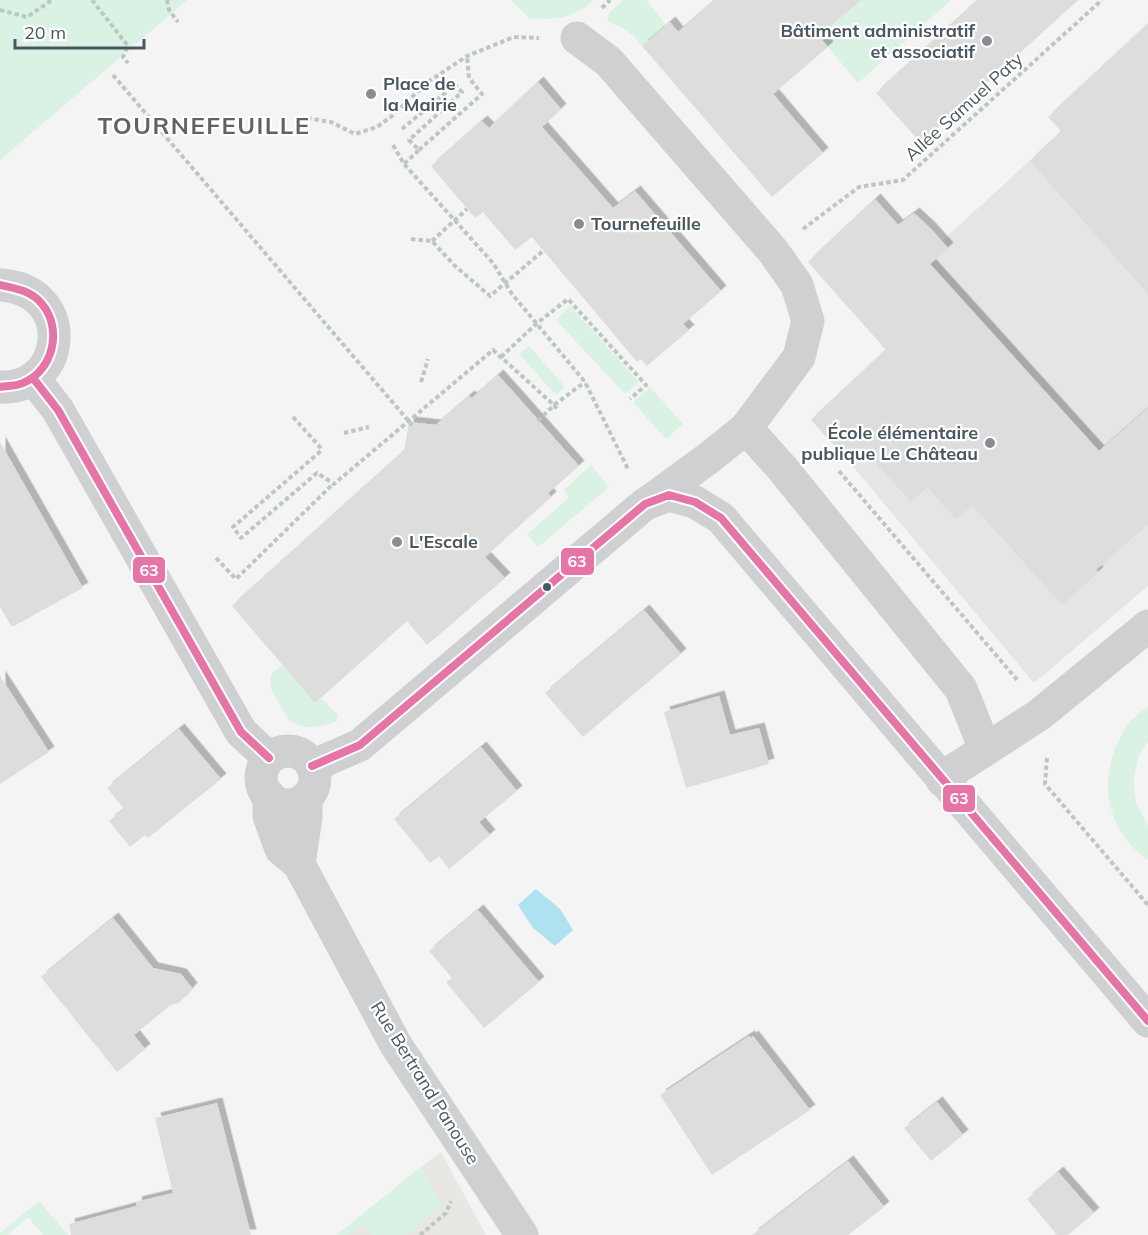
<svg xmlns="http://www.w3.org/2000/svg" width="1148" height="1235" viewBox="0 0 1148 1235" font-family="Mulish,sans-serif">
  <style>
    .commercial { fill: #e8e7e3 }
    .education { fill: #e6e5e6 }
    .green { fill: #d9f2e3 }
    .water { fill: #aee2f0 }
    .building { fill: #ddddde; filter: url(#shadow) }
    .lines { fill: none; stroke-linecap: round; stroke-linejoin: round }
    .path { stroke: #bcc7c4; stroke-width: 4; stroke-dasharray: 4.5 3; stroke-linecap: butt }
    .minor { stroke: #ced0d2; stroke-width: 33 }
    .bus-1-casing { stroke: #fff; stroke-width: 12 }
    .bus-1 { stroke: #e675a7; stroke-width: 8 }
    .poi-dot { fill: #868d94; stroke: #fff; stroke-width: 2 }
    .bus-dot { fill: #4a5661; stroke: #fff; stroke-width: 2 }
    .labels { text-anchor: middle; stroke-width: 4.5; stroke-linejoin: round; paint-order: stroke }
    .poi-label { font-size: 18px; font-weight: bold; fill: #4a5661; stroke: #fff; text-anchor: start }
    .street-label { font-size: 18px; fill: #4a5661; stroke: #fff }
    .district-label { font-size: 24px; font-weight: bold; letter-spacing: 1.5px; fill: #5f6368; stroke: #fff }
    .line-badge { stroke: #fff; stroke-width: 2 }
    .badge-label { font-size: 16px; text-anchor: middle; font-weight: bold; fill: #fff }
  </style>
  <defs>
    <filter id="shadow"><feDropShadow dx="5.5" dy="-5.5" stdDeviation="0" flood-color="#0004"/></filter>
  </defs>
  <rect width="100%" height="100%" fill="#f4f4f4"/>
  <path class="commercial" d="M441,1152L486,1235H337L421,1167Z"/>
  <path class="education" d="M1148,109V586L1034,683L850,463L813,422V418L879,357L908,336L857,317L808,262L875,199L898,225L914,213L942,241L1061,132L1048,117Z"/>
  <g class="green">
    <path d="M0,0H187L0,160Z"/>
    <path d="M511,0H594C572,19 558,19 530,19Z"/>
    <path d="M624,0H646L664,22V28L642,46C633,33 622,27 607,21L610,12Z"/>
    <path d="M833,0H951L858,83L819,36Z"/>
    <path d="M570,306L639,382L625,394L556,320Z"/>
    <path d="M529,346L565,387L556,395L519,354Z"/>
    <path d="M650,387L683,424L666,439L633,402Z"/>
    <path d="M591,465L609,487L538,547L527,534L569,498L564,490Z"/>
    <path d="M283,665L315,703L321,698L338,715L337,721C323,727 298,732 287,717C283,712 280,705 277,700C271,690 268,684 272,673Z"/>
    <path d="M1148,706V741L1138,757L1134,779V791L1137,805L1148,826V860C1103,829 1097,773 1125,729C1130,720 1140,713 1148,706Z"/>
    <path d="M421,1167L442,1206L406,1235H371L362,1224L349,1235H337Z"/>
    <path d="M39,1201L68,1235H43L28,1217L7,1235H0V1233Z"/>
  </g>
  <path class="water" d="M536,889L560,909L573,930L555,946L533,928L518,905Z"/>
  <g class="building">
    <path d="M715,0H861L819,36L828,47L773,94L823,153L772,197L642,46L670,22L678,32Z"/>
    <path d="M978,0H1078L921,143L876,93Z"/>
    <path d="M1148,24V294L1030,161L1062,131L1048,117Z"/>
    <path d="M538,82L561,109L542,127L613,208L635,191L721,291L683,324L689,330L647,366L641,359L637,362L532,237L515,250L483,212L475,218L431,166L482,121L489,128Z"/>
    <path d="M875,199L898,225L914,213L931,229L948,248L930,264L1099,451L1148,408V524L1096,570L1098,572L1062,605L972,505L956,519L927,487L911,502L864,450L850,463L811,420L886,350L808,262Z"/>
    <path d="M498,375L579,466L548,493L551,497L485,557L505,578L427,645L407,621L315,703L232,606L404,451L409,422L436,425L469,396L472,398Z"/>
    <path d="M0,442L83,588L12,627L0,607Z"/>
    <path d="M644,610L681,654L583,737L545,693Z"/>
    <path d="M0,676L49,752L0,784Z"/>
    <path d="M719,696L730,735L759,728L769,764L686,788L664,712Z"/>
    <path d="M179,729L221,779L148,838L145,835L130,847L109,821L124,809L107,788Z"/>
    <path d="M481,747L517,791L479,822L490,835L449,869L439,856L430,863L394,819Z"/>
    <path d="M478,910L539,982L484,1028L446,982L452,978L429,951Z"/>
    <path d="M113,918L153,968L181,974L192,988L180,1002L169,1006L134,1035L145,1049L117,1072L41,977Z"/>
    <path d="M749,1036L751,1038L753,1036L810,1110L712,1175L660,1095Z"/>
    <path d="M937,1102L963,1135L931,1161L904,1128Z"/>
    <path d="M217,1103L251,1235H71L69,1224L137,1206L136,1202L173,1193L155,1118Z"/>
    <path d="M848,1161L884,1207L848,1235H752Z"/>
    <path d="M1058,1172L1094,1213L1068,1235H1057L1027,1199Z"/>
  </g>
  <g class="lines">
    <g class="path">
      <path d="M92,0L128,46L123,57L128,63"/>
      <path d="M167,0L169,10L178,22"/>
      <path d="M602,8L610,0"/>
      <path d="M0,10L27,17L52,0"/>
      <path d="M113,75L412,425"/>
      <path d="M307,118L331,122L355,134L377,127L392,116L428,82L467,56L514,37L539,38"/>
      <path d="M402,129L455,85L462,92L409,140L419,150L404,164"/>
      <path d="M393,145L404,164L493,263L512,294L585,382L628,469"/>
      <path d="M419,150L482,94L469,78L467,56"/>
      <path d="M803,229L859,187L903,180L1102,0"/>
      <path d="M411,239L432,241L454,265L490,296L543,251"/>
      <path d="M432,241L467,209"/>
      <path d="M501,357L536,324L568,299L646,385L630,399"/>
      <path d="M421,382L428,359"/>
      <path d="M293,417L320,447L321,451L233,527L241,538L317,473L334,484L493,350L554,405L585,382"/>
      <path d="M538,421L554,405L558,410"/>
      <path d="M344,433L369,427"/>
      <path d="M839,471L1019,682"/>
      <path d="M216,558L236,579L333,484"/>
      <path d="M1047,758L1045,784L1148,905"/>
      <path d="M420,1235L446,1213L451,1201"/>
    </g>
    <g class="minor">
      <path d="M577,38L609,62L773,251L797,285L808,321L799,357L746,428L710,457L650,501"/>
      <path d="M0,285C77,289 67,391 0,387"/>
      <path d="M33,378L58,410L241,732L269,758"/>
      <path d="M746,428L782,468L961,689L985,749"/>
      <circle cx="288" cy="778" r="27"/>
      <path d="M312,766L360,745L645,504L669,495L695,502L721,518L1148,1021"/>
      <path d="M942,780L957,768L1039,715L1148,626"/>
      <path d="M269,796V816L281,849L299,864L396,1045L522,1235"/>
      <path d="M299,864L306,817V798"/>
    </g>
    <defs>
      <g id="bus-1">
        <path d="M0,285C15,288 32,291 42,304C63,329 53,371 23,383C17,386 7,386 0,387"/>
        <path d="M33,378L58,410L241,732L269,758"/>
        <path d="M312,766L360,745L645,504L669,495L695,502L721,518L1148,1021"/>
      </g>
    </defs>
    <use href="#bus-1" class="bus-1-casing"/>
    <use href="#bus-1" class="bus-1"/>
  </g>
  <g class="poi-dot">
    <circle cx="987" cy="41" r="6"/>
    <circle cx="371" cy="94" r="6"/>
    <circle cx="579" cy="224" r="6"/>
    <circle cx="990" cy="443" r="6"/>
    <circle cx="397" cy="542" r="6"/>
  </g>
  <circle class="bus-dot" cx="547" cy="587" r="5"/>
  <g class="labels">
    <g class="poi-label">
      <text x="975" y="37" text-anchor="end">Bâtiment administratif<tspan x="975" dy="21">et associatif</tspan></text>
      <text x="383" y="90">Place de<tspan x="383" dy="21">la Mairie</tspan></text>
      <text x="591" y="230">Tournefeuille</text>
      <text x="978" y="439" text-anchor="end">École élémentaire<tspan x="978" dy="21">publique Le Château</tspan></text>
      <text x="409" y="548">L'Escale</text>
    </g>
    <g class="street-label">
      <text transform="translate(964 107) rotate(-42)" y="6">Allée Samuel Paty</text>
      <text transform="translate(425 1083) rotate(58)" y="6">Rue Bertrand Panouse</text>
    </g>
    <g class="district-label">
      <text x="204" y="134">TOURNEFEUILLE</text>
    </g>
  </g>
  <g class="line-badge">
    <rect x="560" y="547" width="35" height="29" rx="6" fill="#e675a7"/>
    <rect x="132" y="556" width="34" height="28" rx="6" fill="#e675a7"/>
    <rect x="942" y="784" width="34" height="29" rx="6" fill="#e675a7"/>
  </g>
  <g class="badge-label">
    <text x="577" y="567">63</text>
    <text x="149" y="576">63</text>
    <text x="959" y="804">63</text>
  </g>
  <path d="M15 39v9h129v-9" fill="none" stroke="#4a5661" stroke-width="3"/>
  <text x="24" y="39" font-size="18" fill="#4a5661" stroke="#ffffff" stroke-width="4.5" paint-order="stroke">20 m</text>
</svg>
